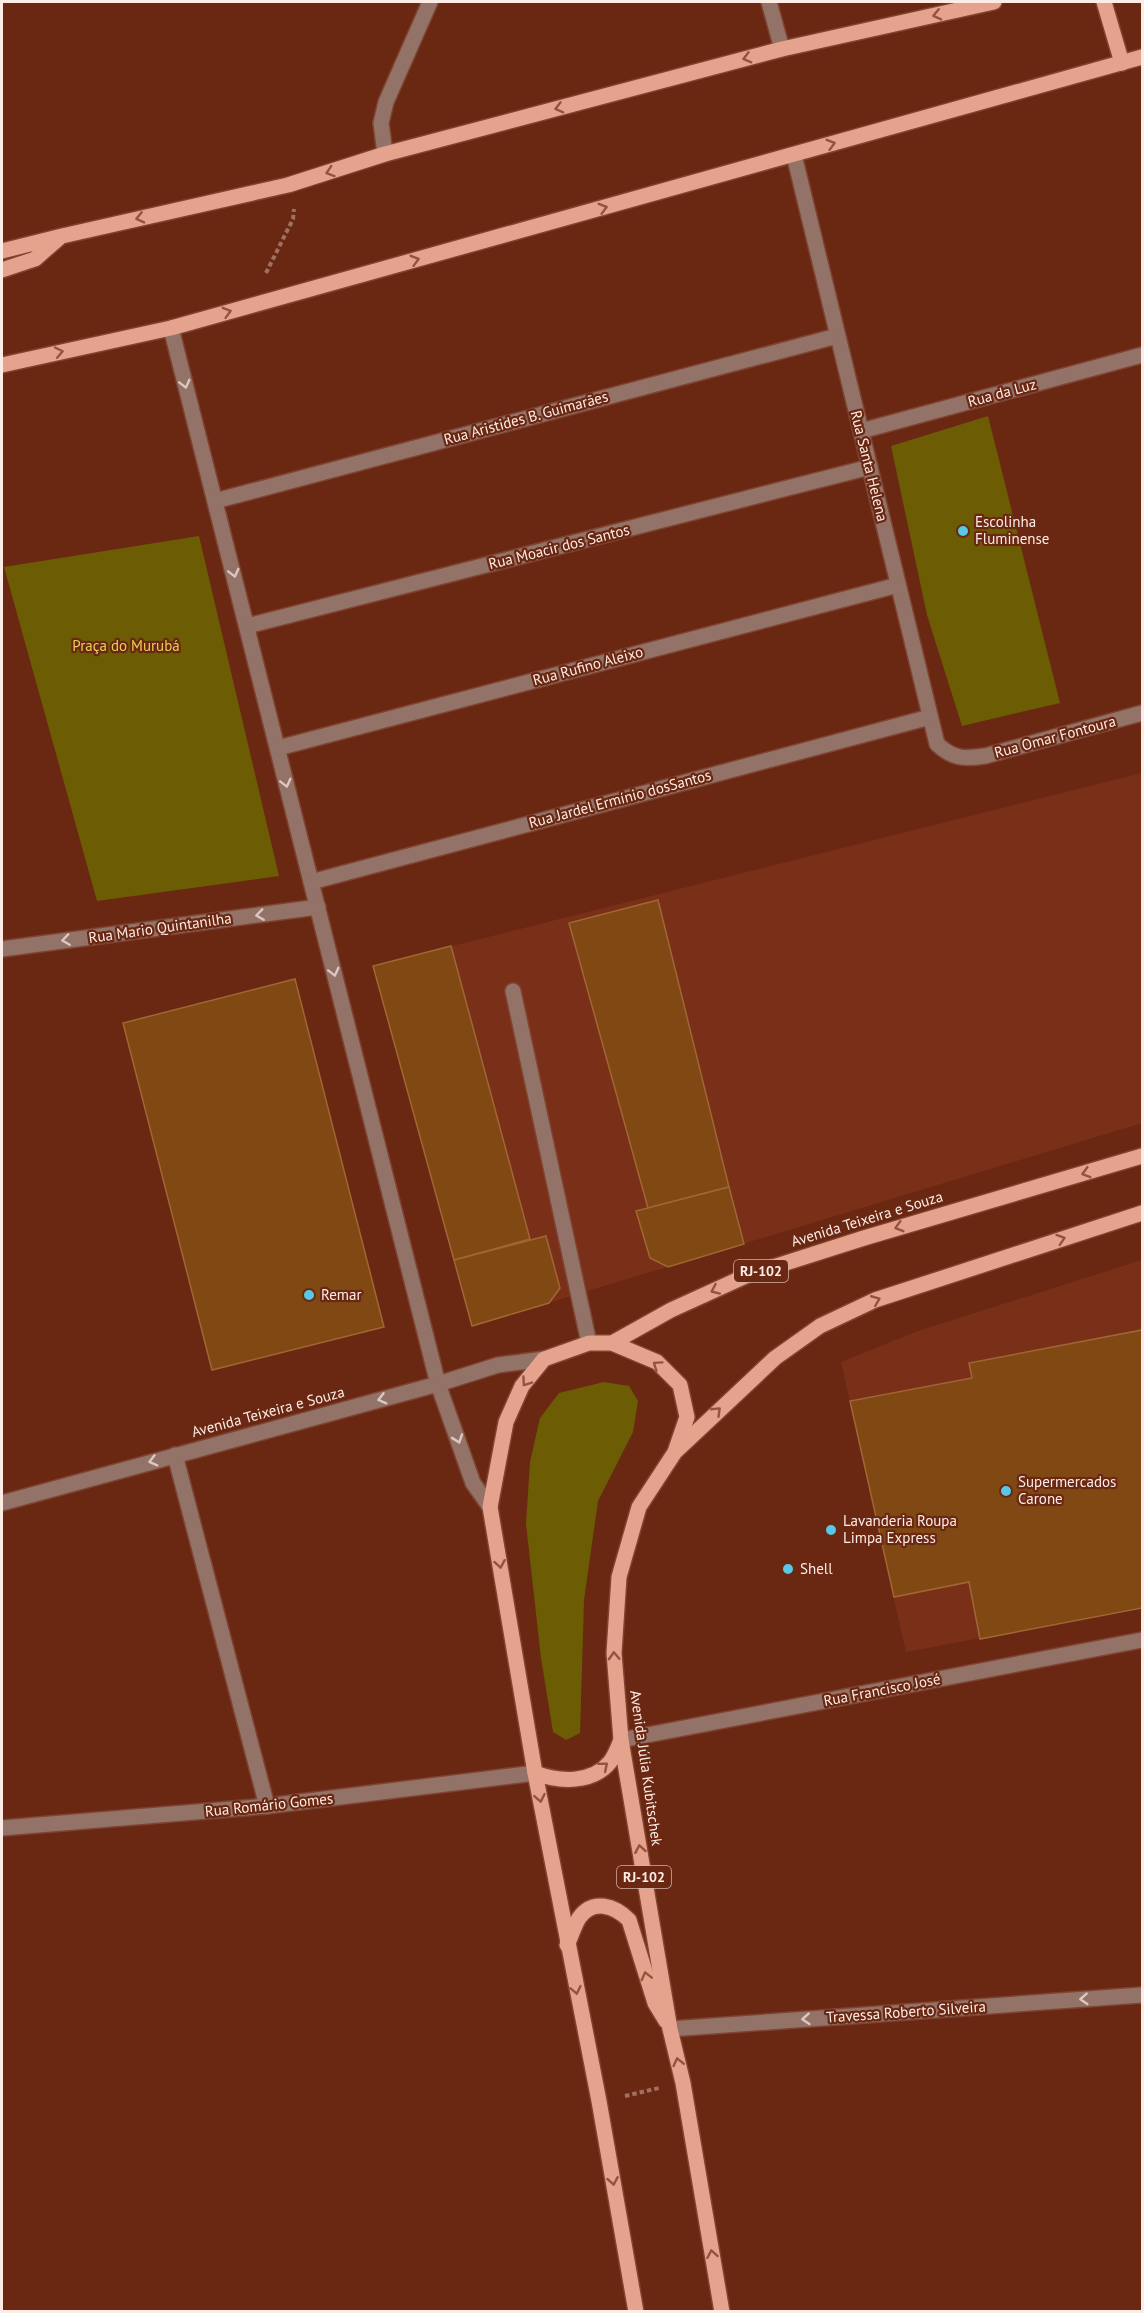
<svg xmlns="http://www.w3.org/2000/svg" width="1144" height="2313" viewBox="0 0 1144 2313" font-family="'PT Sans',sans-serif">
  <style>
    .built { fill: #7a3018 }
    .green { fill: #6c5c04 }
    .building { fill: #804813; stroke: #a16635; stroke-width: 1.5 }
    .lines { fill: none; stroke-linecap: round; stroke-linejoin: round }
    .minor-casing { stroke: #7f4331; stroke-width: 18 }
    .major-casing { stroke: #7f4331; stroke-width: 18 }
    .path { stroke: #a07060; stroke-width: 4; stroke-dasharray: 4.5 3; stroke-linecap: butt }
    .minor { stroke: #937268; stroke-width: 15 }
    .major { stroke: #e5a38e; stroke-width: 15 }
    .oneway { stroke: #95533e }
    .oneway2 { stroke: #ddc7c0 }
    .poi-dot { fill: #59c8e5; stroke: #6a2813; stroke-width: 2 }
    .labels { text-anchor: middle; stroke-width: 4.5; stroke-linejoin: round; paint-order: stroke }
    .shield { fill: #6a2813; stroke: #d1b1a7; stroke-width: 1.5 }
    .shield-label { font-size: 14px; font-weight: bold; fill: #fdece6 }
    .street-label { font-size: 15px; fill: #fdece6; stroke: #6a2813 }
    .poi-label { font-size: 15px; fill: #fdece6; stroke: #6a2813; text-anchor: start }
    .park-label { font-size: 15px; fill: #e8cf55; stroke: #6a2813 }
  </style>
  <rect width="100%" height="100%" fill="#6a2813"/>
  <g class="built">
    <path d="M1142,773V1123L472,1326L373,966Z"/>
    <path d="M1142,1260V1608L906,1652L841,1362L918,1331Z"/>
  </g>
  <g class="green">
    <path d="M988,416L1060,703L962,726L927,615L891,446Z"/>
    <path d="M199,536L279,876L97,901L4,567Z"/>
    <path d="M604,1382L629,1386L638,1401L633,1432L598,1501L584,1600L580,1733L566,1740L553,1732L541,1658L526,1524L530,1462L540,1418L559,1393Z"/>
  </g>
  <g class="building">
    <path d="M658,900L729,1187L648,1208L569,923Z"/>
    <path d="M451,946L530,1239L454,1260L373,966Z"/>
    <path d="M295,979L384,1327L212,1370L123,1023Z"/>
    <path d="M729,1187L744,1244L668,1267L650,1258L636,1211Z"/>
    <path d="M546,1236L560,1288L549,1303L472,1326L454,1260Z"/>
    <path d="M1142,1330V1608L980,1639L969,1582L894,1597L850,1401L972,1378L969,1363Z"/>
  </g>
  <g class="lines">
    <defs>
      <g id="minor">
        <path d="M769,2L782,49"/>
        <path d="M385,154L381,123L386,102L430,2"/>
        <path d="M794,155L937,744C953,759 964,759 985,756L1142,713"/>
        <path d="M171,328L438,1384L473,1483L490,1507"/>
        <path d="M861,431L1142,355"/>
        <path d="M215,501L837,336"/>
        <path d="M247,626L870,467"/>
        <path d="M278,748L898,585"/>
        <path d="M311,882L930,717"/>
        <path d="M2,949L318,907"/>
        <path d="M513,991L589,1343"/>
        <path d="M175,1455L267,1806"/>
        <path d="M2,1503L438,1384L498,1365L544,1359"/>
        <path d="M621,1740L1142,1640"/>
        <path d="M2,1828L267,1806L535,1773"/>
        <path d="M670,2029L1142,1995"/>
      </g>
      <g id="major">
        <path d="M1104,2L1122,63"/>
        <path d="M2,251L62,236L288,185L385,154L782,49L994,2"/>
        <path d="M2,270L35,259L59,238"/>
        <path d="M2,365L171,328L1142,57"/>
        <path d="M612,1343L657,1362L680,1385L687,1417L676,1449"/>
        <path d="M535,1773C559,1782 592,1784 610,1762C615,1756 618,1747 621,1740"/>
        <path d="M567,1945C571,1937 574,1926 579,1918C593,1898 615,1906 629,1920L655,2003L666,2021"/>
        <path d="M636,2312L599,2101L535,1773L490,1507L506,1422L522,1386L544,1359L589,1343H612L671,1310L748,1275L864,1238L1142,1156"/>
        <path d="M722,2312L683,2083L670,2029L621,1740L614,1653L619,1577L639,1507L675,1452L775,1358L820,1326L875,1300L1142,1213"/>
      </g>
    </defs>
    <use href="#minor" class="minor-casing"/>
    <use href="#major" class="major-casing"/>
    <g class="path">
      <path d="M266,273L293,219L294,209"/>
      <path d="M625,2096L659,2088"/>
    </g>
    <use href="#minor" class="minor"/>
    <use href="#major" class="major"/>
  </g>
  <defs><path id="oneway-chevron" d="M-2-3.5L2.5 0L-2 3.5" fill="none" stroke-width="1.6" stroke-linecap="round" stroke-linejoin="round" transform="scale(1.5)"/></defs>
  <g class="oneway">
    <use href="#oneway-chevron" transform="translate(937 15) rotate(167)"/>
    <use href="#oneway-chevron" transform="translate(747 58) rotate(165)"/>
    <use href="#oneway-chevron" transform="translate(559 108) rotate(165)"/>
    <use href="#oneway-chevron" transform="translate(831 144) rotate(-16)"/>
    <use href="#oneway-chevron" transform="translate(330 172) rotate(162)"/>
    <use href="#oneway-chevron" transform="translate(603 208) rotate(-16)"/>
    <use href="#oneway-chevron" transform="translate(140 218) rotate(167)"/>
    <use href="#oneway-chevron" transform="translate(415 260) rotate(-16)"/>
    <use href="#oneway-chevron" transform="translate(227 312) rotate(-16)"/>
    <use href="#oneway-chevron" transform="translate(59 352) rotate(-12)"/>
    <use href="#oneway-chevron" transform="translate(1086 1173) rotate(164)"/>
    <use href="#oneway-chevron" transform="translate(899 1227) rotate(164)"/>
    <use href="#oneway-chevron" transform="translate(1061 1239) rotate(-18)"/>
    <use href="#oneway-chevron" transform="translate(715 1290) rotate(156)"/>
    <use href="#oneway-chevron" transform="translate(876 1300) rotate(-22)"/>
    <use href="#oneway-chevron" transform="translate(657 1365) rotate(-145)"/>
    <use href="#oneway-chevron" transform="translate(526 1382) rotate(125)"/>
    <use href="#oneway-chevron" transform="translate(717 1411) rotate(-44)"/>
    <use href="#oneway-chevron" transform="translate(500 1564) rotate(80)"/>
    <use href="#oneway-chevron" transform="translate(614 1656) rotate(-92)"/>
    <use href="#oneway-chevron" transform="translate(604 1766) rotate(-40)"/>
    <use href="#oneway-chevron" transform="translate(540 1798) rotate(79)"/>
    <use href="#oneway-chevron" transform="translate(640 1849) rotate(-100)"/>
    <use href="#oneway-chevron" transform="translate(646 1976) rotate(-104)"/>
    <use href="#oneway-chevron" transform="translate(576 1990) rotate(78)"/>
    <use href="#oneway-chevron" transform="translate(678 2062) rotate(-103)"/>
    <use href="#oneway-chevron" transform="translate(613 2181) rotate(80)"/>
    <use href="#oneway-chevron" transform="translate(712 2254) rotate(-100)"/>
  </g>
  <g class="oneway2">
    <use href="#oneway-chevron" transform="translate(185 384) rotate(76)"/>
    <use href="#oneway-chevron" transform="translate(234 573) rotate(76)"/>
    <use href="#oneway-chevron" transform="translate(286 783) rotate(76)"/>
    <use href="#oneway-chevron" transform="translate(260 915) rotate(172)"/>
    <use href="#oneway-chevron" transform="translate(66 940) rotate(172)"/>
    <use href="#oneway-chevron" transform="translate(334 972) rotate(76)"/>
    <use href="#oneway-chevron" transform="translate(382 1399) rotate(165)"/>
    <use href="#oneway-chevron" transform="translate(458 1439) rotate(71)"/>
    <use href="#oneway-chevron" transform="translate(153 1461) rotate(165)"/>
    <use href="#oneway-chevron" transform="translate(1084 1999) rotate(176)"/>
    <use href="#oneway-chevron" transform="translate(806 2019) rotate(176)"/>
  </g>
  <g class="poi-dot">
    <circle cx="963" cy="531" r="6"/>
    <circle cx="309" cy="1295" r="6"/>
    <circle cx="1006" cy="1491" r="6"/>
    <circle cx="831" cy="1530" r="6"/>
    <circle cx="788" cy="1569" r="6"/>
  </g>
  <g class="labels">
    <g class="shield">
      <rect x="734" y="1260" width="54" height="22" rx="4.5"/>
      <rect x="617" y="1866" width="54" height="22" rx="4.5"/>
    </g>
    <g class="shield-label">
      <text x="761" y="1276">RJ-102</text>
      <text x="644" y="1882">RJ-102</text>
    </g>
    <g class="street-label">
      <text transform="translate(1002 393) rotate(-15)" y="5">Rua da Luz</text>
      <text transform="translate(526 418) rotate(-15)" y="5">Rua Aristides B. Guimarães</text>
      <text transform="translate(869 466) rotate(76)" y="5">Rua Santa Helena</text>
      <text transform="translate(559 547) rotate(-14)" y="5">Rua Moacir dos Santos</text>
      <text transform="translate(588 666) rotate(-15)" y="5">Rua Rufino Aleixo</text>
      <text transform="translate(1055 737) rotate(-15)" y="5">Rua Omar Fontoura</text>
      <text transform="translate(620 799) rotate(-15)" y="5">Rua Jardel Ermínio dosSantos</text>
      <text transform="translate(160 928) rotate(-8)" y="5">Rua Mario Quintanilha</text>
      <text transform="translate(867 1219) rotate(-17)" y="5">Avenida Teixeira e Souza</text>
      <text transform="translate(268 1412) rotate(-15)" y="5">Avenida Teixeira e Souza</text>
      <text transform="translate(882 1690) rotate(-11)" y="5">Rua Francisco José</text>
      <text transform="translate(646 1768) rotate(82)" y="5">Avenida Júlia Kubitschek</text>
      <text transform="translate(269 1805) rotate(-6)" y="5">Rua Romário Gomes</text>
      <text transform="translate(906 2012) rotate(-4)" y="5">Travessa Roberto Silveira</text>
    </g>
    <g class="poi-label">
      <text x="975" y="527">Escolinha<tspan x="975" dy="17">Fluminense</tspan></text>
      <text x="321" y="1300">Remar</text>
      <text x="1018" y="1487">Supermercados<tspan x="1018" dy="17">Carone</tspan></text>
      <text x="843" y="1526">Lavanderia Roupa<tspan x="843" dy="17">Limpa Express</tspan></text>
      <text x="800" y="1574">Shell</text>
    </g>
    <g class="park-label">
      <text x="126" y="651">Praça do Murubá</text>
    </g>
  </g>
  <rect width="1144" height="2313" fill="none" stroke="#fdece6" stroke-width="6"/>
</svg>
